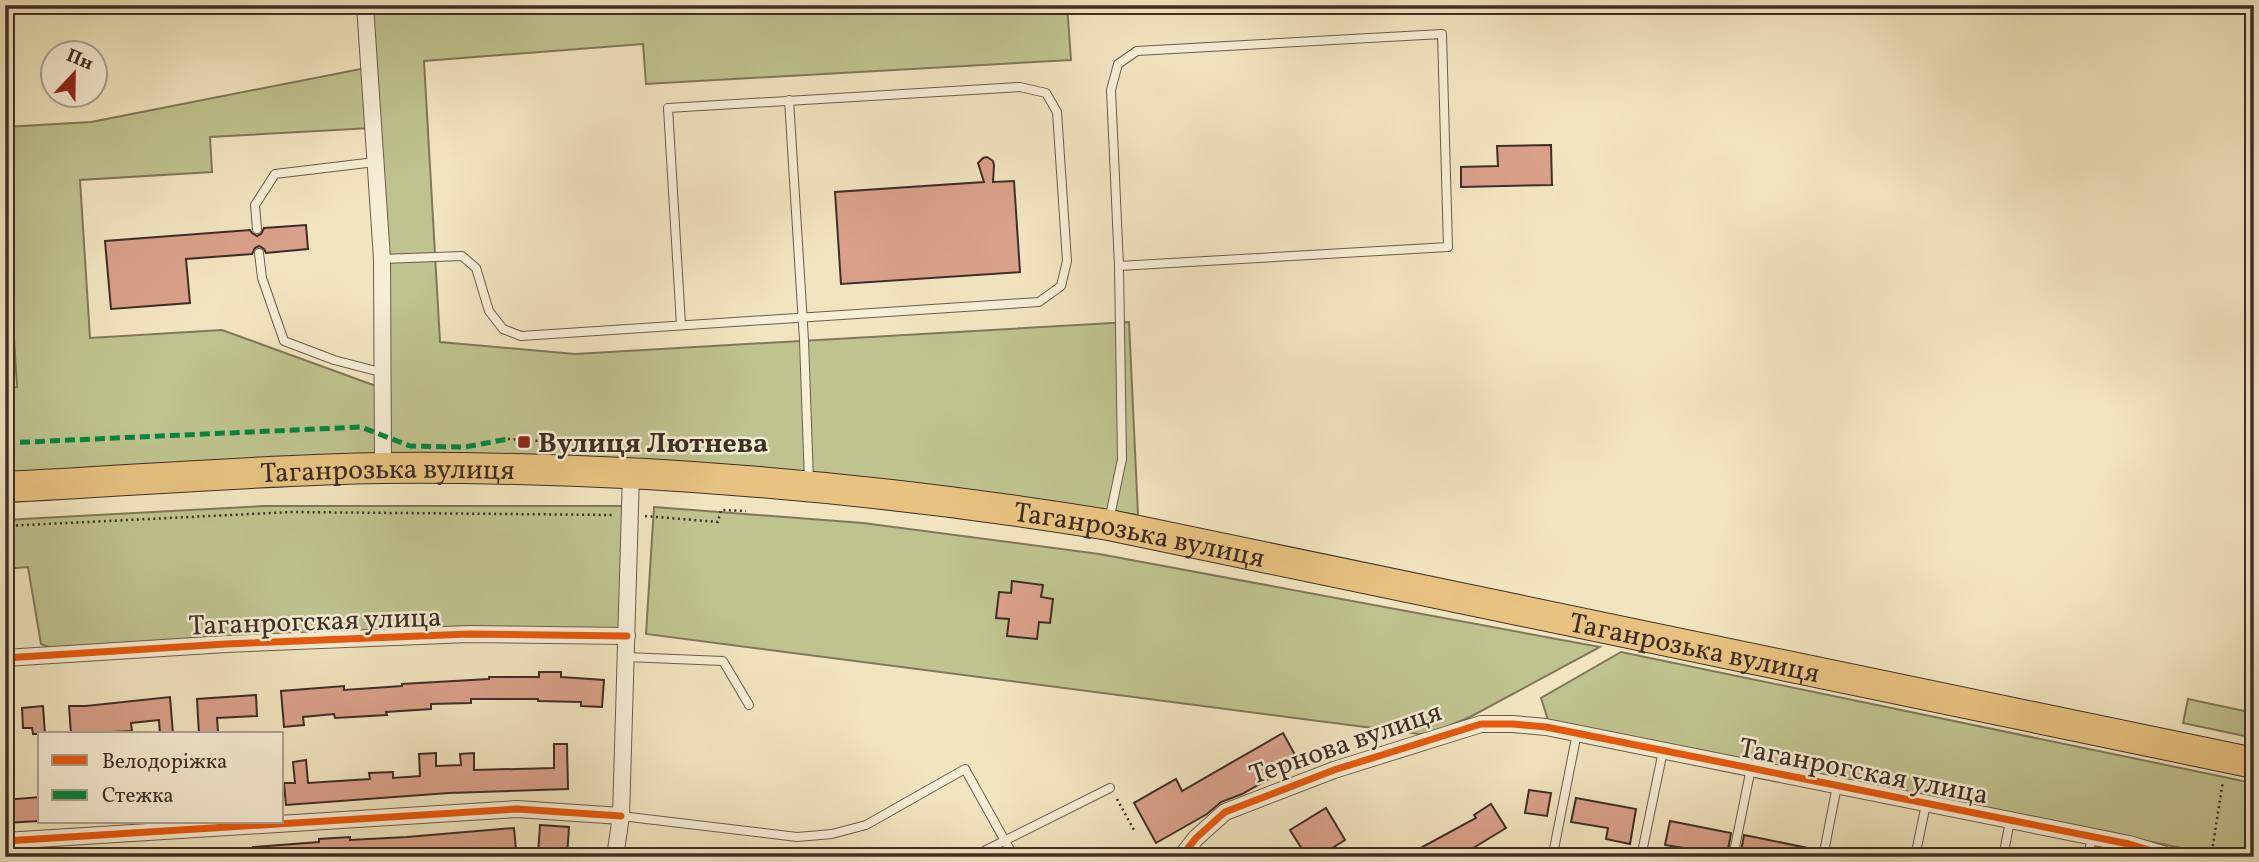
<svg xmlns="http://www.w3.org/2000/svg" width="2259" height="862" viewBox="0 0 2259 862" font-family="Vollkorn,serif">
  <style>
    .green { fill: #bfc38f; stroke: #7f785a; stroke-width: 2; fill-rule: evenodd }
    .building { fill: #daa18a; stroke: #3f2e25; stroke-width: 2 }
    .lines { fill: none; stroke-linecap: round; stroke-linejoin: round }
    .lane-casing { stroke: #6c5c4c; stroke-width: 10 }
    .street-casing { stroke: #6c5c4c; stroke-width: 18 }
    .highway-casing { stroke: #3f2e25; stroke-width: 32 }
    .path { stroke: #3f2e25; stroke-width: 2.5; stroke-dasharray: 2 3.5; stroke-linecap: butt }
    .lane { stroke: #f6eed5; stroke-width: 8 }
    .street { stroke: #f6eed5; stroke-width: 16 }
    .highway { stroke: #e8c280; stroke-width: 30 }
    .quiet { stroke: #00873e; stroke-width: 5; stroke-dasharray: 10 5; stroke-linecap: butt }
    .cycleway-casing { stroke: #f6eed5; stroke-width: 11 }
    .cycleway { stroke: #e8590c; stroke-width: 7 }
    .poi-dot { fill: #8f2418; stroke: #f6eed5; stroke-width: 2.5 }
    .labels { text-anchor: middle; stroke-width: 5; stroke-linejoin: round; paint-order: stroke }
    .poi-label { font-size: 28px; font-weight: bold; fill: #3f2e25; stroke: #f6eed5; text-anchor: start }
    .street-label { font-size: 28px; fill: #3f2e25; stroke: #f6eed5 }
  </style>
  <rect width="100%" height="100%" fill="#f1e5bf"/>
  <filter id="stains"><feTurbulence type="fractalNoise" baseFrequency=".00286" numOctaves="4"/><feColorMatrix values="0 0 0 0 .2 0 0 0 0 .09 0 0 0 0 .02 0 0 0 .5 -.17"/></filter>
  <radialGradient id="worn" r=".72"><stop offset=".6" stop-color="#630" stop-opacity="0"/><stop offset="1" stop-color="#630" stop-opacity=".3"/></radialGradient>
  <g class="green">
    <path d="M363,5H1067L1071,60L646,84L643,44L424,61L440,342L575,354L1129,322L1138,515L869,479L644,459H263L5,474V388L17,387L5,192V127L91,122L366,68ZM371,128L387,390L222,330L90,338L80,180L212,172L210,137Z"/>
    <path d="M264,506H630L624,633L61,652L41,644L28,567L5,569V520Z"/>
    <path d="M654,507L863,523L1099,554L1600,647L1470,717L1427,735L646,634Z"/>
    <path d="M1621,652L2253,783L2254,848L2247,855L2226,857L1548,720L1541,698Z"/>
    <path d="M2188,699L2254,713V738L2183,723Z"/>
  </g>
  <g class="building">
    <path d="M1551,145L1552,185L1461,187V167L1498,166L1497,146Z"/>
    <path d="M987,157L993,161L994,165L993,182L1014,181L1020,272L841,284L835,192L984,182L978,163L983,158Z"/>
    <path d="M306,225L308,249L266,253L264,249L259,246L255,248L252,254L186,259L190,303L111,309L105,241L250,230L252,233L257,236L261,234L264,228Z"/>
    <path d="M1012,581L1043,585L1041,597L1053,599L1050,623L1039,622L1037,639L1007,636L1009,619L996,618L999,592L1011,593Z"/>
    <path d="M539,672H561V677L604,680L602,707L581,706V702L538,701V699H471V703L431,704V709L386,712L387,715L335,718L334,714L303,717L304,725L284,727L281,691L344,686V690L402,686V684L489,679V677H539Z"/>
    <path d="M256,695L257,716L217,718L218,732L199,734L197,699Z"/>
    <path d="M170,697L173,734H160L159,720L131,723L132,731L71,734L69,706H86Z"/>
    <path d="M43,706L45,734H33L32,728H23L22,708Z"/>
    <path d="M1283,733L1299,762L1242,794L1221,802L1207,814L1156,843L1134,803L1176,779L1182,791Z"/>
    <path d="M554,744H567L568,789L449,793L286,805L284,783H295L293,762L306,760L308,783L370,779L369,773L393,772V778L420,776L419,754L436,753V766L461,765L460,754L474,753V770L554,768Z"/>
    <path d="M1529,790L1551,793L1547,816L1525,813Z"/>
    <path d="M40,797V821L5,823V800Z"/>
    <path d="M1576,798L1636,809L1630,844L1606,839L1608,828L1571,822Z"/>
    <path d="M1491,804L1506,828L1460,856L1458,851L1448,857H1404L1476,818L1474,815Z"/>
    <path d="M1326,808L1345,840L1318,857H1307L1290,830Z"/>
    <path d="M1670,821L1731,833L1727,855L1665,845Z"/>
    <path d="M540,825L569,827L567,856L538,854Z"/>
    <path d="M514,828L516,850L444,857H254L253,847L319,842V839L350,837V840L407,837Z"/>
    <path d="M1744,835L1818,850L1817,857H1740Z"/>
  </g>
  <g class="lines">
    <defs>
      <g id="lane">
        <path d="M221,5V6"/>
        <path d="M789,100L804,340L809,482"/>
        <path d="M257,229L255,205L275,174L375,162"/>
        <path d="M259,253L262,278L284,341L334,360L384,373"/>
        <path d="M382,259L462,256L476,268L489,311L503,329L521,336L1039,302L1061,286L1067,261L1057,112L1046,93L1020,87L668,108L681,325"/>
        <path d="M1109,521L1122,459L1119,266L1111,90L1118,64L1137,51L1442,34L1448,247L1119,266"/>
        <path d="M626,657L723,661L749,705"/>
        <path d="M621,816L797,837L832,834L866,825L965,769L1014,857"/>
        <path d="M1554,849L1577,733"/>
        <path d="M972,857L1110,788"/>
        <path d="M1641,857L1663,751"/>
        <path d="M1733,857L1751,768"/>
        <path d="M1823,857L1837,786"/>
        <path d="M1915,857L1926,804"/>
        <path d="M2003,857L2010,821"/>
        <path d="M2088,857L2092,837"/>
      </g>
      <g id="street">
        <path d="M365,5L382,259L383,468"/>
        <path d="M5,658L226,644L469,634L627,636"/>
        <path d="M5,841L517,809L621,816"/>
        <path d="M615,857L621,816L631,474"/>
        <path d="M1181,857L1196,838L1225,812L1334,770L1481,724H1513L1546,727L2129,844L2172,857"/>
      </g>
      <g id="highway">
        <path id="s1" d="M5,487C131,481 257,470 383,468C625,466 870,486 1109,525L2254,763"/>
      </g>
    </defs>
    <use href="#lane" class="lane-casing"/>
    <use href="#street" class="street-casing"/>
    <use href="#highway" class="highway-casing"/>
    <g class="path">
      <path d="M508,439L541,441L571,447"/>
      <path d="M645,516L718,522L721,510L746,511"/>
      <path d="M5,526L292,512L614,515"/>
      <path d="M1117,799L1134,830"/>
      <path d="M2211,857L2223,781"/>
    </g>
    <use href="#lane" class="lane"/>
    <use href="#street" class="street"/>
    <use href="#highway" class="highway"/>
    <path class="quiet" d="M5,443L361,427L410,446L465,447L508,439"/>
    <defs>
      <g id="cycleway">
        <path d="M5,658L226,644L469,634L627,636"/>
        <path d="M5,841L517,809L621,816"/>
        <path d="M1181,857L1196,838L1225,812L1334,770L1481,724H1513L1546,727L2129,844L2172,857"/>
      </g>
    </defs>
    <use href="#cycleway" class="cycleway-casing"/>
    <use href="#cycleway" class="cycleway"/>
  </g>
  <rect class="poi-dot" x="517" y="435" width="14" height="14" rx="3.5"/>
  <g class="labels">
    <g class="poi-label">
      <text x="538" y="452">Вулиця Лютнева</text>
    </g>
    <g class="street-label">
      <text dy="10" stroke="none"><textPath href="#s1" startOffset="383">Таганрозька вулиця</textPath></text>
      <text dy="10" stroke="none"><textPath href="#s1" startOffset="1139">Таганрозька вулиця</textPath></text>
      <text transform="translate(315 620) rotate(-2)" y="10">Таганрогская улица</text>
      <text dy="10" stroke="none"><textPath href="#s1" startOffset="1706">Таганрозька вулиця</textPath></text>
      <text transform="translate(1345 742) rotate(-19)" y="10">Тернова вулиця</text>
      <text transform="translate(1864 770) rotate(11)" y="10">Таганрогская улица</text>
    </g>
  </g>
  <rect width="2259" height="862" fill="none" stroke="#f1e5bf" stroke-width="28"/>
  <rect x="7" y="7" width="2245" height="848" fill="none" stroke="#3f2e25" stroke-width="3.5"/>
  <rect x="14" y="14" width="2231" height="834" fill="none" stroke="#3f2e25" stroke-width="2"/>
  <rect x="38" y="732" width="245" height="91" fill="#f6eed5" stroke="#ada18f" stroke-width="2"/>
  <rect x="52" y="755" width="35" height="10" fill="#e8590c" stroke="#ada18f" stroke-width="2"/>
  <text x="102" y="768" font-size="21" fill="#3f2e25">Велодоріжка</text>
  <rect x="52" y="790" width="35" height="10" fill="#00873e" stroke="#ada18f" stroke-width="2"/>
  <text x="102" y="802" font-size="21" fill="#3f2e25">Стежка</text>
  <g transform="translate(74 74) rotate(22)"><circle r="33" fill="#f6eed5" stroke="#ada18f" stroke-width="2"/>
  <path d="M0-5L12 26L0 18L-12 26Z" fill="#8f2418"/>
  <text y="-10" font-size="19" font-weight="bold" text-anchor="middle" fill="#3f2e25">Пн</text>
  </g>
  <rect width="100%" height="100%" filter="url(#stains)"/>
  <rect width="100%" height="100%" fill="url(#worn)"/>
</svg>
